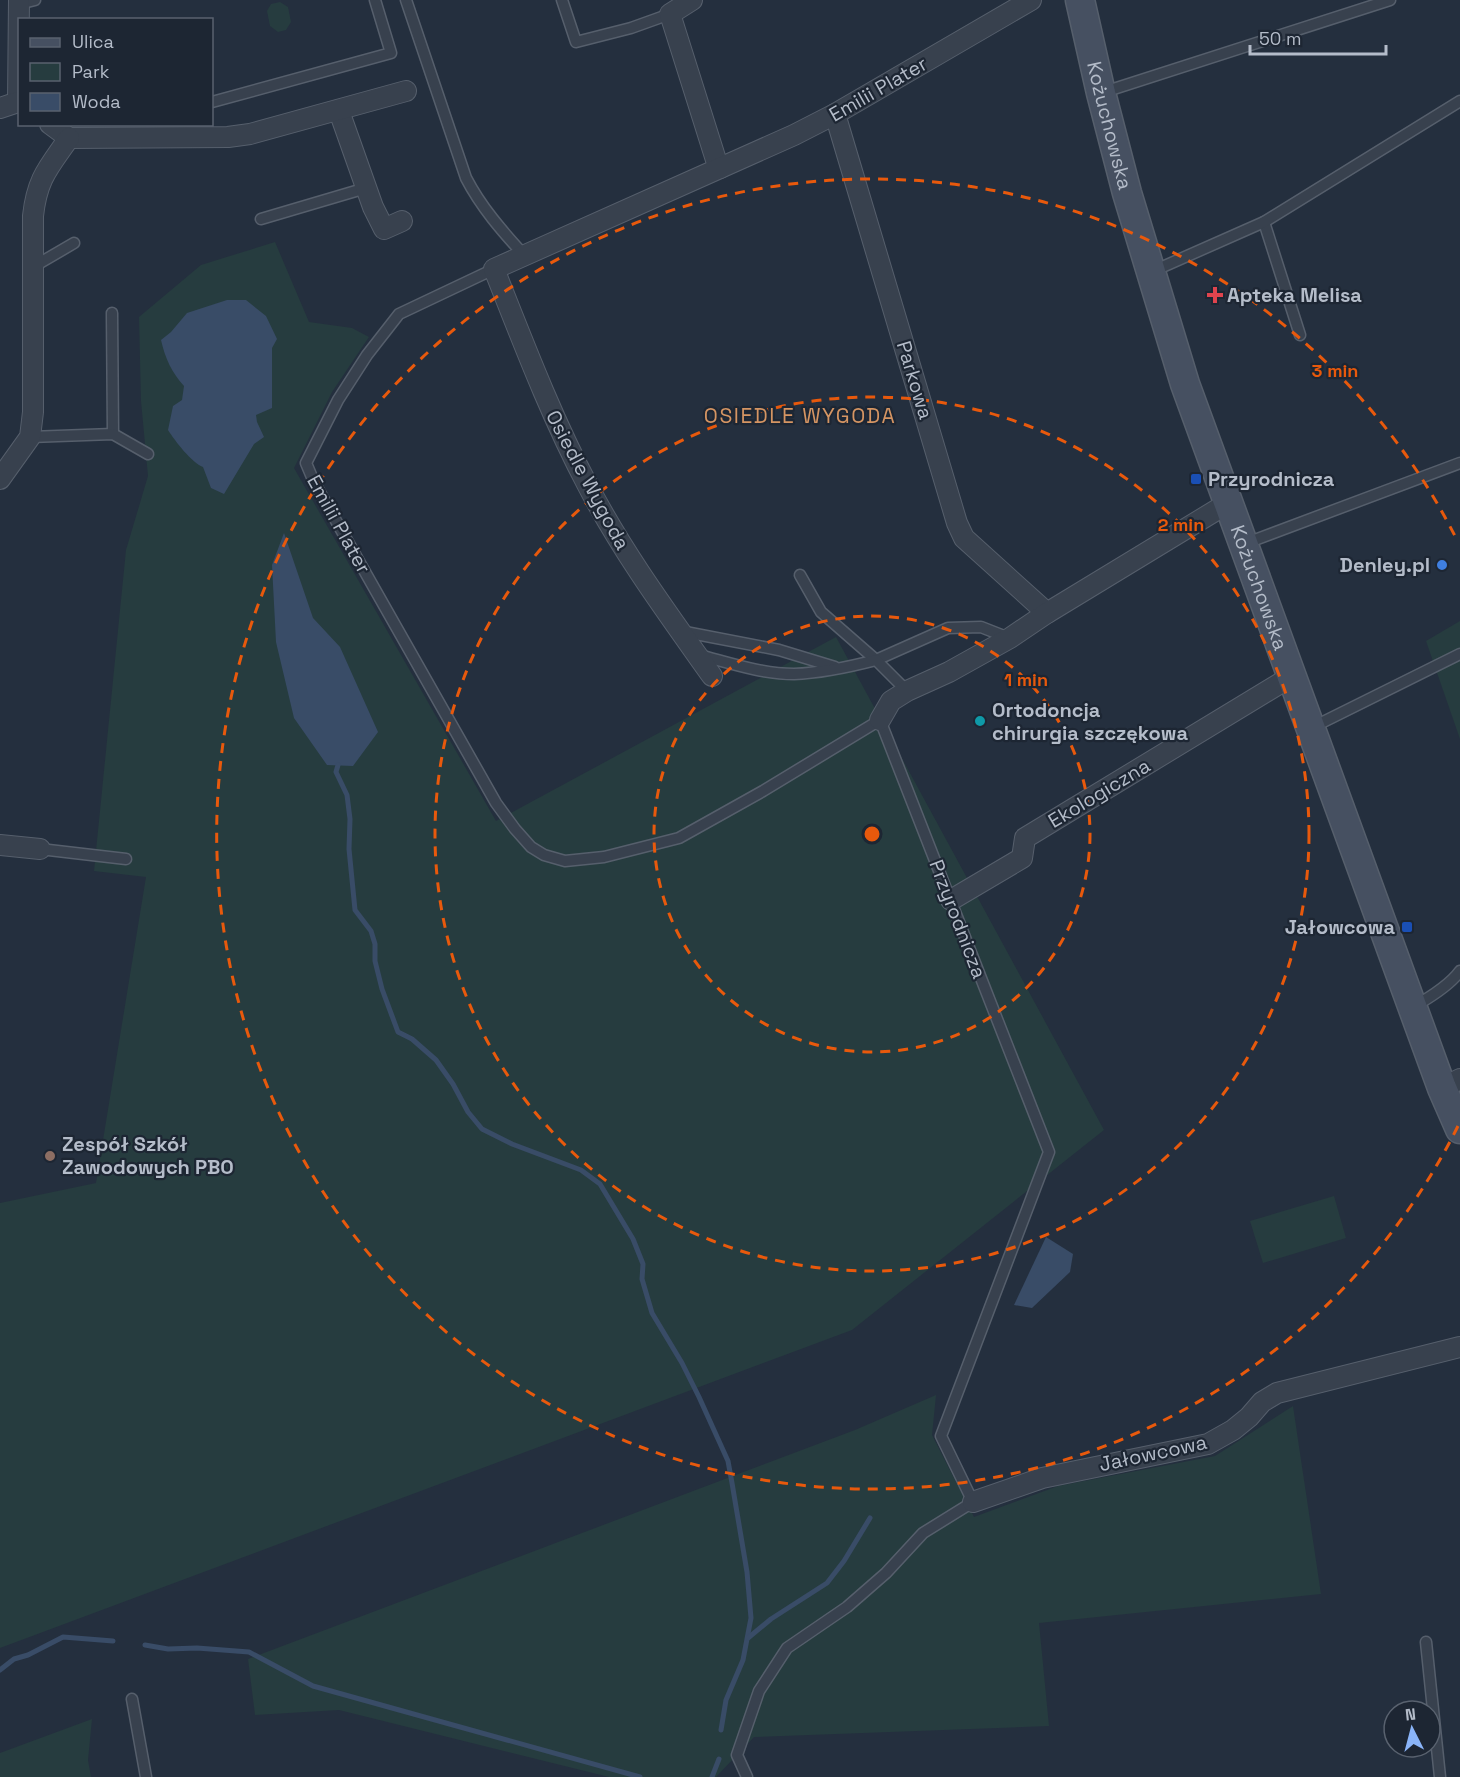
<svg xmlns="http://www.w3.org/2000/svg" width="1460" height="1777" viewBox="0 0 1460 1777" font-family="'Space Grotesk',sans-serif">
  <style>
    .green { fill: #263c3f }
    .water { fill: #394c67 }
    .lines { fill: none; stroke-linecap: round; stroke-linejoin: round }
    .stream { stroke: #394c67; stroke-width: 5 }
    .lane-casing { stroke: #565f6c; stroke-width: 13 }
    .street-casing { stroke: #565f6c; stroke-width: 22 }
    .secondary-casing { stroke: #565f6c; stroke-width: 31 }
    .lane { stroke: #38414e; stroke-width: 10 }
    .street { stroke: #38414e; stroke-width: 20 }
    .secondary { stroke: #465061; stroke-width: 28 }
    .ring { fill: none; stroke: #e8590c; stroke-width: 3; stroke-dasharray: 10 8 }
    .health-dot { fill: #e0444e; stroke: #1d2633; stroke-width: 2 }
    .transit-dot { fill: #1a4fb4; stroke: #1d2633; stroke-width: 2 }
    .shop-dot { fill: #3f7fe0; stroke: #1d2633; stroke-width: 2 }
    .culture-dot { fill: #0f9aa8; stroke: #1d2633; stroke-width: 2 }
    .education-dot { fill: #8d6e63; stroke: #1d2633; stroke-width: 2 }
    .labels { text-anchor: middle; stroke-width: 4.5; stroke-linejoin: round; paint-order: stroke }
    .street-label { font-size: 20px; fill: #b4bcc9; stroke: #1d2633 }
    .poi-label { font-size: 20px; font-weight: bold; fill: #b4bcc9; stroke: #1d2633; text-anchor: start }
    .neighbourhood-label { font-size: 21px; letter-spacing: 1.5px; fill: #d59563; stroke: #1d2633 }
    .centre { fill: #e8590c; stroke: #1d2633; stroke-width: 3 }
    .ring-label { font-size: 18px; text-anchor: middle; font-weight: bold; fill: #e8590c; stroke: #1d2633; stroke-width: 4.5; stroke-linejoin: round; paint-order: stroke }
  </style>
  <rect width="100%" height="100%" fill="#242f3e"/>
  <g class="green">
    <path d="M280,2L288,7L291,22L286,30L278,32L270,26L267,11L271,4Z"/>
    <path d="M275,242L309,322L352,328L369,337L332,392L294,468L496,821L836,637L1104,1130L852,1330L0,1648V1203L96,1183L146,877L94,871L126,550L148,476L141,401L139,317L201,265Z"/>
    <path d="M1460,621V739L1426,641Z"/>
    <path d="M1334,1196L1346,1238L1263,1263L1250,1221Z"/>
    <path d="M936,1395L932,1435L974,1517L1058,1486L1215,1456L1293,1406L1321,1594L1039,1623L1049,1726L754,1737L716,1777H609L339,1710L255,1715L248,1659L855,1430Z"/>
    <path d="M92,1719L88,1760L91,1777H0V1753Z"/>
  </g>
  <g class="water">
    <path d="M227,300H246L266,316L277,339L272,348V408L256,415L257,422L264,437L254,444L224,494L211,488L203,467C192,463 175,441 168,430L173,406L182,400L184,386C172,373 165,358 161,340L171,332L187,313Z"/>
    <path d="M284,533L313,618L340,647L378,732L353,766L327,765L294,718L276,642L272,565Z"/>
    <path d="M1046,1237L1073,1254L1070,1272L1032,1308L1014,1305Z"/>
  </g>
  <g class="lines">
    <g class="stream">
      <path d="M338,765L336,772L347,795L350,819L349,849L355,910L371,931L375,944V961L382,989L398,1032L412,1039L436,1060L453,1084L468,1112L482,1129L512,1144L581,1170L600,1184L633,1239L643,1264L642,1279L652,1313L682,1363L699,1397L728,1461L732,1483L747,1572L751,1618L743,1660L726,1700L721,1730"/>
      <path d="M748,1638L771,1619L827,1583L844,1561L870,1518"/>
      <path d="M145,1645L168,1649L197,1648L249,1652L313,1686L640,1777"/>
      <path d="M0,1670L14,1659L28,1655L63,1637L113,1641"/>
      <path d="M712,1777L719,1759"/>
    </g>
    <defs>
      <g id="lane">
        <path d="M406,0L466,178C481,207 502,231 524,255"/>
        <path d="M562,0L576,42L631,28L670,14"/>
        <path d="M19,4L35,0"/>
        <path d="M1101,93L1390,0"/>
        <path d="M212,102L391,53L375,0"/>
        <path d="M261,219L366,188"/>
        <path d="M1264,222L1300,335"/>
        <path d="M33,267L74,243"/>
        <path d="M494,269L399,314L367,355L338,400L306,463L314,482L496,803L515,829L531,847L544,855L565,861L604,857L679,838L763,791L880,720L1049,1152L941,1436L973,1502L923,1533L886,1573L847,1607L787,1648L759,1691L737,1755L747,1777"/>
        <path d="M1151,272L1264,222L1460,101"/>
        <path d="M112,313L113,434"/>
        <path d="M30,437L113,434L148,454"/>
        <path d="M1244,544L1460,463"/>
        <path d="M800,575L821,612L876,660L948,628L981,627L1009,638"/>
        <path d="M680,631L779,650L835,667"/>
        <path d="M699,655C730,663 762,674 794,674C822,673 849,667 876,660L907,691"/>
        <path d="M1311,728L1460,654"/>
        <path d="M40,849L126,859"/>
        <path d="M1413,1007C1429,998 1449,986 1460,971"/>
        <path d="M1426,1642L1440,1777"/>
        <path d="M132,1699L146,1777"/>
      </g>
      <g id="street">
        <path d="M692,0L670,14L716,160L720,168"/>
        <path d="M18,102L19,0"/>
        <path d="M0,108L18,102"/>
        <path d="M339,111L373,207L384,229L402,221"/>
        <path d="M835,114L957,523L964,538L1047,613"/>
        <path d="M50,124L69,138L228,137L250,134L406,91"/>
        <path d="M0,479L30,437L33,412V216C37,178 49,167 69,138"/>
        <path d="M712,676C668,614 623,553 588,486C551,416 523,342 494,269L794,135L835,114L1031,0"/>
        <path d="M880,720L891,701L907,691L949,672L1010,638L1047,613L1228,503"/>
        <path d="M0,845L40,849"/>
        <path d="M951,900L1022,858L1025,838L1292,676"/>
        <path d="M1442,1088L1460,1079"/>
        <path d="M973,1502L1042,1478L1208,1444L1233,1430L1249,1417L1262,1402L1277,1393L1460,1347"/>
      </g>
      <g id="secondary">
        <path id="s1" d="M1080,0L1101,93L1127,193L1185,384L1442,1088L1460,1129"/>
      </g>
    </defs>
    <use href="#lane" class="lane-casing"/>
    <use href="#street" class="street-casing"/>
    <use href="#secondary" class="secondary-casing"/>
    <use href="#lane" class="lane"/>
    <use href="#street" class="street"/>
    <use href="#secondary" class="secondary"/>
  </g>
  <g class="ring">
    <circle cx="872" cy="834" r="218"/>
    <circle cx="872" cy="834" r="437"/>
    <path d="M1458 1126A655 655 0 1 1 1458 542"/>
  </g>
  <path class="health-dot" d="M1212 286h6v6h6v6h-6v6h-6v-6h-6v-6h6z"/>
  <g class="transit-dot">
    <rect x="1190" y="473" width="12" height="12" rx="3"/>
    <rect x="1401" y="921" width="12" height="12" rx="3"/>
  </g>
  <circle class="shop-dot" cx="1442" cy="565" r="6"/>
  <circle class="culture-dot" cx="980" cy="721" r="6"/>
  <circle class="education-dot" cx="50" cy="1156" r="6"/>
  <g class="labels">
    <g class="street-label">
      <text transform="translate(878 89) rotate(-30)" y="7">Emilii Plater</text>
      <text dy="7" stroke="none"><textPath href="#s1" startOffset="129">Kożuchowska</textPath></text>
      <text transform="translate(915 380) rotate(73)" y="7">Parkowa</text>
      <text transform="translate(588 480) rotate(62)" y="7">Osiedle Wygoda</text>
      <text transform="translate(339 524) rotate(61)" y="7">Emilii Plater</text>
      <text dy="7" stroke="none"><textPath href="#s1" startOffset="615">Kożuchowska</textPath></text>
      <text transform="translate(1099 793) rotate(-31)" y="7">Ekologiczna</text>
      <text transform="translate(958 919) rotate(69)" y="7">Przyrodnicza</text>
      <text transform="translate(1153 1453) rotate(-12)" y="7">Jałowcowa</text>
    </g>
    <g class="poi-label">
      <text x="1227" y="302">Apteka Melisa</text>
      <text x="1208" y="486">Przyrodnicza</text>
      <text x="1430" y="572" text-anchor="end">Denley.pl</text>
      <text x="992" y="717">Ortodoncja<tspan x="992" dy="23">chirurgia szczękowa</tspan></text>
      <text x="1395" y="934" text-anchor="end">Jałowcowa</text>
      <text x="62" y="1151">Zespół Szkół<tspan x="62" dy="23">Zawodowych PBO</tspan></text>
    </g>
    <g class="neighbourhood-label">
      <text x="800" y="423">OSIEDLE WYGODA</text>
    </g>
  </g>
  <circle cx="872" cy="834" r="9" class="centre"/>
  <g class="ring-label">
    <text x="1335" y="377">3 min</text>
    <text x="1181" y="531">2 min</text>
    <text x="1026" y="686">1 min</text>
  </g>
  <rect x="18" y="18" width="195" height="108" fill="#1d2633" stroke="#59626f" stroke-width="1.5"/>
  <rect x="30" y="38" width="30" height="9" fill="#465061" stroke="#59626f" stroke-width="1.5"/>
  <text x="72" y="48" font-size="18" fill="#b4bcc9">Ulica</text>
  <rect x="30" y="63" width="30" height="18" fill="#263c3f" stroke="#59626f" stroke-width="1.5"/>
  <text x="72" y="78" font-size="18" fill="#b4bcc9">Park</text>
  <rect x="30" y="93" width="30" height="18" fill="#394c67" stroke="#59626f" stroke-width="1.5"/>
  <text x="72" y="108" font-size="18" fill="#b4bcc9">Woda</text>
  <g transform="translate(1412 1729) rotate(354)"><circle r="28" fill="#1d2633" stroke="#59626f" stroke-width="1.5"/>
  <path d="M0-4.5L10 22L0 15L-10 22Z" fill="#8ab4f8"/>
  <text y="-9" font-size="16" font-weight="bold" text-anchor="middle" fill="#b4bcc9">N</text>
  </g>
  <path d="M1250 45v9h136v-9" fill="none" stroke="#b4bcc9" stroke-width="3"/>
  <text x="1259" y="45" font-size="18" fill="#b4bcc9" stroke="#1d2633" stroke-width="4.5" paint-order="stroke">50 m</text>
</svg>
